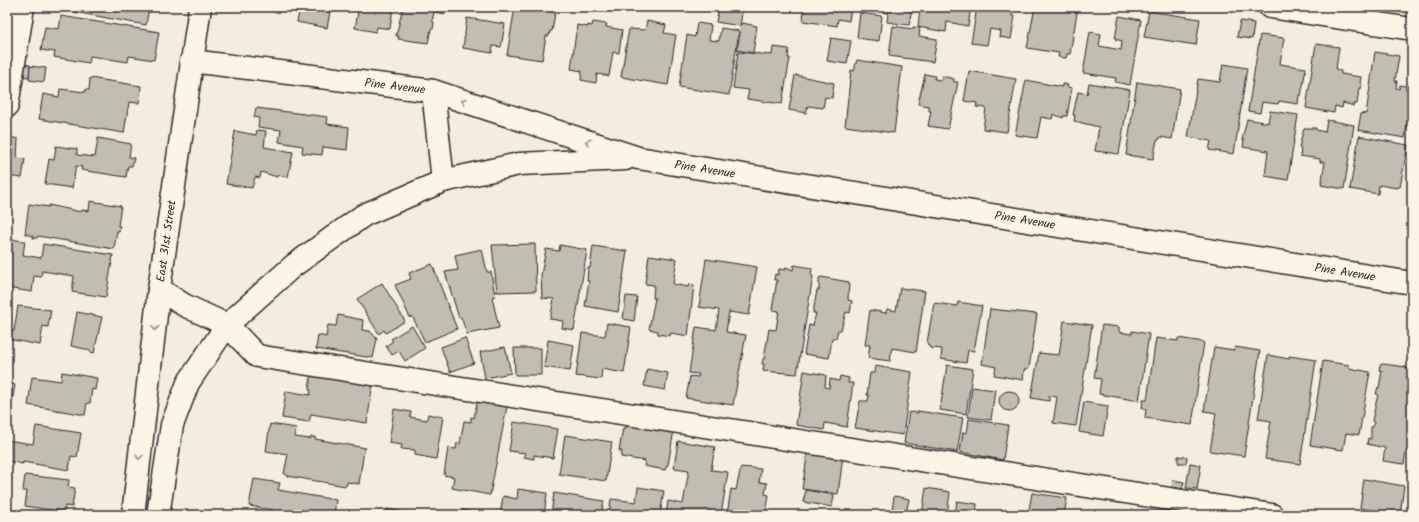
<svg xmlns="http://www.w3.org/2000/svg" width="1419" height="522" viewBox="0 0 1419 522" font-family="Kalam,sans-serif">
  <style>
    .building { fill: #c2bdb1; stroke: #2b2b2b }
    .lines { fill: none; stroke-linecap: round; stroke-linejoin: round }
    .minor-casing { stroke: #2b2b2b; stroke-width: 25 }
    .minor { stroke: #fcf5e5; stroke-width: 22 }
    .oneway { stroke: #949088 }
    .labels { text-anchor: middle; stroke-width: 3.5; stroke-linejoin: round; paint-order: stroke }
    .street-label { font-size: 12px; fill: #2b2b2b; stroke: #fcf5e5 }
  </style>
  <rect width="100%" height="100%" fill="#f4edde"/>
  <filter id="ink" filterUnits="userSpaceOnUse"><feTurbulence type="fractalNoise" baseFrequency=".025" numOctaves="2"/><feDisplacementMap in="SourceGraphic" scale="8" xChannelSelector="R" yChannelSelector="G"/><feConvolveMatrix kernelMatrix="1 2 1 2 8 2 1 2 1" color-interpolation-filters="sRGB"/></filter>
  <g filter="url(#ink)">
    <g class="building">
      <path d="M75,7H149L146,25L74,12Z"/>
      <path d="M300,7L330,12L327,28L297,22Z"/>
      <path d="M359,7H393L390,29L377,27L376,32L355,28Z"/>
      <path d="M403,7H447L444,14L434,12L432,21L434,22L433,29H431L428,43L398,39L399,36H396Z"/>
      <path d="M486,7H509V12L485,9Z"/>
      <path d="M515,7H556L552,31H550L549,36H546L542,60L507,55Z"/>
      <path d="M719,7H743L740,26L716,22Z"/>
      <path d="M804,7H855H851L849,21L838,19L837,26L803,21Z"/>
      <path d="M883,7H912L909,25L887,22L888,13L882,12Z"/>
      <path d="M920,7H971L968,26L947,22L946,32L918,27Z"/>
      <path d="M977,7H1012V16H1015L1011,39L1000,37L1001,31L990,29L987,45L971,43Z"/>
      <path d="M1035,7L1052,9V7H1078L1070,54H1067L1066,58L1058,57L1059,53L1027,48Z"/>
      <path d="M1149,11L1200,19L1196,45L1144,37Z"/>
      <path d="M860,13L882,16L879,41L857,38Z"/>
      <path d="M61,16L159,32L154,60L129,56L128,62L90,56L89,63L54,57L55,52L41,50L45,27L59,29Z"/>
      <path d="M1119,16L1141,20L1130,85L1115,82L1116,78L1083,73L1090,32L1101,34L1099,46L1121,50L1122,41L1115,39Z"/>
      <path d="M467,18L505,24L501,47L493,46L492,53L463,48Z"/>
      <path d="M647,21L666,25L664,33L676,35L668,85L621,77L629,29L645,30Z"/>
      <path d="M1240,21L1254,23L1252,39L1237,37Z"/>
      <path d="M593,22L607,24L606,27L622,30L619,53L613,52L609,76L597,74L596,83L581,80L582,71L571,69L577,25L588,27V25L592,26Z"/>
      <path d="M697,23L711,25L709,40L719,41L721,28L739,31L729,95L679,87L687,35L695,37Z"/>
      <path d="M742,23L757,26L753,53L737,50Z"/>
      <path d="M893,26L913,29V27L920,28L919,36L937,39L933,62L889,56Z"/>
      <path d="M1260,35L1284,38L1280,64L1306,68L1301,96L1299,95L1298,104L1279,101L1278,104L1262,102L1260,113L1248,111Z"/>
      <path d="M831,38L851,41L847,64L827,61Z"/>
      <path d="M1316,44L1339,47L1336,70L1341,71V74L1361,77L1360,83L1362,84L1361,89L1359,88L1357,104H1354V106L1343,103L1342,108L1335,106L1334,113L1306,108Z"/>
      <path d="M773,47L789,49L788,58H790L782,104L747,99L749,90L733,88L738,52L772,55Z"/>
      <path d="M1375,52L1399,56L1395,81H1397L1396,88L1399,89L1400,85L1406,86V90L1412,91L1405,138L1358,130L1361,113L1366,114Z"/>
      <path d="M857,60L902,67L894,133L845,126L851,70L854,71Z"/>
      <path d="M21,64L30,65L29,77L20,76Z"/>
      <path d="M1223,64L1247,68L1234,154L1209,150L1211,141L1188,137L1198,79L1220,82Z"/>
      <path d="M30,66L46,68L44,82L29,80Z"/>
      <path d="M969,71L1016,79L1007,132L983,129L986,108L976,107L977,103L964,101Z"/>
      <path d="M925,74L935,76L934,79L941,80L942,76L954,79V82H958L948,129L928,126L931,111H929V106L918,104Z"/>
      <path d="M795,75L834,83L832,98L825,97L823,108L808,106L806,113L789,110Z"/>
      <path d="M90,78L141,86L139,103L129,102L124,133L39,119L43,94L59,97L60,89L85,92L86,89L89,90Z"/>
      <path d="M1026,80L1062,87V84L1068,85L1067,87L1072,88L1067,116H1063V118L1053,114L1052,119L1041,117L1037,138L1015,135Z"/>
      <path d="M1137,82L1180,89L1172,139L1160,137L1159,140H1157L1153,159L1126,155Z"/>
      <path d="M1089,83L1130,90L1119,154L1095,151L1099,127L1074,121L1075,115H1073L1078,92L1087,94Z"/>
      <path d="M256,108L328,117L327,124L349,127L347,150L323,147L322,155L302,153L303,146L279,142L281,130L258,127L259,118L254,117Z"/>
      <path d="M1270,111L1298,115L1288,180L1265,176L1268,151L1243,147L1244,140H1242L1247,119L1268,123Z"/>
      <path d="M1327,120L1354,125L1344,189L1321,185L1325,162H1320V159L1300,156L1301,149L1299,148L1304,128H1316V130L1325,132Z"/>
      <path d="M257,130L266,131L264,147L293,152L288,177L277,175V177L261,172L260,178L255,177L252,188L226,184L235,131L256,135Z"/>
      <path d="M1359,136L1408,145L1400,187H1398L1397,188L1379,185L1378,194L1350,189Z"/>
      <path d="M10,137L18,139L17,158L25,159L22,178L7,176Z"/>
      <path d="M98,138L131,144L129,157L134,158L132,166H128L126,177L81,170L82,167L76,166L72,188L45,184L49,159L54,160L56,146L77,149V155L95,157Z"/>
      <path d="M90,201L121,206L118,226H120L119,231H117L114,249L38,236L37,238H33V236L25,234L29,204L49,207V205L81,212L82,210L89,211Z"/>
      <path d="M7,239L25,241L23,255L41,258L43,244L113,255L106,297L72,292L74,276L42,271L41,277L34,276L32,292L7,288Z"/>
      <path d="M535,244L536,291L497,292L492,245Z"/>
      <path d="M560,245L587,250L574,330L562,328L563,321L550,319L554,299L542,298L541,275L546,249L559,251Z"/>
      <path d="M593,246L627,251L618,312L585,306L589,281H587L588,268H590Z"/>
      <path d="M482,249L487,272H491L495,296L492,297L499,328L467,334L461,317L459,318L445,272L458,270L455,255Z"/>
      <path d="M649,255L677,259L673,284L688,287L689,284L694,285L688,336L671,333L670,336L658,334V331L649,329L655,298H653L654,285L645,284Z"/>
      <path d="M706,259L757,267L749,315L729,312L726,332L746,335L733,405L686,398L690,376L698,377L699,374L689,373L696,327L716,330L719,310L699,307Z"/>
      <path d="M432,264L457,329L425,342L412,316L410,318L395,285L411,279L409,273Z"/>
      <path d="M794,265L812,268L811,275L813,276L797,374L763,371L764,364H762L763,359H764L769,329L776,330L779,311L772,310L777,280H774L775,274L778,275L779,269L785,270L786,267L793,270Z"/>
      <path d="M821,277L849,282L848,300L852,301L850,313L846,312L841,330H838L836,338H832L829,358L804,354L809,325L813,326L816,313H813L817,290H819V278Z"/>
      <path d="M382,283L405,321L386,333L384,330L379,334L357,299Z"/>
      <path d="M900,288L925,291L916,352L892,348L890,361L868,358L870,345H865L870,310L886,313L887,309L896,311Z"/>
      <path d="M626,296L637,297L634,321L623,319Z"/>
      <path d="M958,302L982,306L974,351L968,350L966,363L941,359L942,349L930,348L927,343L934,303L957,306Z"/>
      <path d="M18,306L51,310L48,327L43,326L40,345L8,339L9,330L14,331Z"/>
      <path d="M990,309L1037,314L1029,368L1024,370L1023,380L994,375L996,367L982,364Z"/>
      <path d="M77,312L102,317L94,353L90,352V350L71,346Z"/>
      <path d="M338,315L363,320L362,330L370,331L377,339L373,358L316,349L318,335L326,337L328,325L336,326Z"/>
      <path d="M1064,321L1092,325L1076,426L1053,423L1057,397L1049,396V401L1031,398L1039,353L1059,355Z"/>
      <path d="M607,323L631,327L624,373L602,369L601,379L576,376L582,333L605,336Z"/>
      <path d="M1102,325L1119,327V332L1132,334V331L1149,334L1139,401L1099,394L1101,379L1094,378Z"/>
      <path d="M412,326L425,348L405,361L399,351L392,355L386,346L393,341L391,339Z"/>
      <path d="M465,338L474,363L450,372L441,347Z"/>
      <path d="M1156,338L1178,341V338L1204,342L1192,425L1145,418L1146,409H1142L1143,400H1147Z"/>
      <path d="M548,340L574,345L570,371L544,367Z"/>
      <path d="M505,347L511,373L485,378L480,352Z"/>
      <path d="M1214,347L1234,350L1235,347L1260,351L1244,456L1210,451L1216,413L1204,411Z"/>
      <path d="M514,348H541V375H515Z"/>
      <path d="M1268,355L1289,359V356L1316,360L1300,464L1265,459L1271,421L1258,419Z"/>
      <path d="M1323,361L1349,365V368L1370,372L1359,435L1346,433L1343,450L1310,445Z"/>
      <path d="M1383,364L1406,367V368L1412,369V436L1410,452L1406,451L1404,464L1383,461L1385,448L1367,444L1368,438L1371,439V427H1373L1374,422L1372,421L1378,394H1376L1378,387L1379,388L1382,371L1379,370L1380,365Z"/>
      <path d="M947,365L973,369L966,414L940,410Z"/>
      <path d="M875,366L912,372L903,435L855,428L860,401H868L869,395H867L870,373H874Z"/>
      <path d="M647,369L668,373L665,390L644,386Z"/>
      <path d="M804,371L826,375L825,387L829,388L830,379L839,381L840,376L849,378L848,383H853L847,427L825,423L824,430L796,425Z"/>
      <path d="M62,372L97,378L95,390L92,389L90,403H87L85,415L28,405L32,377L61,381Z"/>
      <path d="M311,375L373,383L367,423L311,414L309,422L282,418L286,391L310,395L311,390H309Z"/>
      <path d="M7,383L15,385L11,407H7Z"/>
      <path d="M972,387L995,390L991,420L968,417Z"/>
      <circle cx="1009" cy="401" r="10"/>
      <path d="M478,396L508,401L490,495L452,488L454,477L444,475L448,448L456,449L457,443L460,444L464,421L471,422V417L474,418Z"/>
      <path d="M1084,402L1108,406L1103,436L1079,432Z"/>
      <path d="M394,409L411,412L410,417L427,420L428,414L443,417L436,459L415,455V450L401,449L402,445L389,443Z"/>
      <path d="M918,411L963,418L957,452L904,443L909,412L918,413Z"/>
      <path d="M969,419L1008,425L1003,460L960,452L963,432L967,433Z"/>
      <path d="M514,422L558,429L553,458L534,455V459L524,457L525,453L509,451Z"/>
      <path d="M627,422L674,430L668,465H667L665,470L644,466L645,461L621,457L622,451H619L623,428H626Z"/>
      <path d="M270,424L296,428L295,437L310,439L311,437H315V439L366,448L364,450L359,484L347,482L346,486L287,476V475L284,474L288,454L266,451Z"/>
      <path d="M36,426L81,433L77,457L71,456L69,470L23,462V464L7,461V440L26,443V445L28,443L33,444Z"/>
      <path d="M565,435L612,442L606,481L559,474Z"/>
      <path d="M678,441L715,447L711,470L728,472L721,515H666L668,501L683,504L689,470L674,468Z"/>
      <path d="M808,451L843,456L838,494L802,489Z"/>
      <path d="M1178,456L1187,457L1186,463H1178Z"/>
      <path d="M1190,463L1201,465L1197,489L1186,488Z"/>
      <path d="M741,467L761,469L759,482L767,483L765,494L769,495L766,515H727L731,489L736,490Z"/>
      <path d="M25,475L69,480L68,487L75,488L72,507L65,506L64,512L25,506L27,491H23Z"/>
      <path d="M254,479L280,483L278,490L336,500L334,515H271L273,510L249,506Z"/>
      <path d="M1364,479L1404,486L1400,515L1360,508Z"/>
      <path d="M1173,480L1184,482L1182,489L1172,487Z"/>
      <path d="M638,487L664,491L660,515H609L611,499L636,502Z"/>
      <path d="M926,488L950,492L947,515H922Z"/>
      <path d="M518,489L547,493L544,515H500L503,496L517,499Z"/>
      <path d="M806,490L834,495L832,507L803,502Z"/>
      <path d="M554,493L604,501L601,515H551Z"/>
      <path d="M1032,493L1067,498L1064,515H1028Z"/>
      <path d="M894,496L909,499L906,514L892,511Z"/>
      <path d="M957,501L977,504L976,515H955Z"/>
      <path d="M1162,506L1179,509L1178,515H1160Z"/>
      <path d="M387,509L415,514L414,515H386Z"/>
      <path d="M462,510L487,514V515H461Z"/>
    </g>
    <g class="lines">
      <defs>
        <g id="minor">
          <path d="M200,7L159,289L184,305L227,325L257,356L1272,515"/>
          <path d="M1270,7L1412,29"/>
          <path d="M191,61L433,91L638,158L1412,283"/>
          <path d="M433,91L443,181"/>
          <path d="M7,106L23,7"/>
          <path d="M133,515L159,289"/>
          <path d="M158,515L172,425L188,383L227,325L293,266L364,215L443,181L519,164L625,159"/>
        </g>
      </defs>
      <use href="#minor" class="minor-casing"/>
      <use href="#minor" class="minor"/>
    </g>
    <defs><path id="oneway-chevron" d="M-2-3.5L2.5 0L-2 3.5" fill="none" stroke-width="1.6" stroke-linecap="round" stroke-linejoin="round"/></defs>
    <g class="oneway">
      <use href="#oneway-chevron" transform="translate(464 101) rotate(-162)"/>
      <use href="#oneway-chevron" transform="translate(588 142) rotate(-162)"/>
      <use href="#oneway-chevron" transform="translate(155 328) rotate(97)"/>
      <use href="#oneway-chevron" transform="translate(139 457) rotate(97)"/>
    </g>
  </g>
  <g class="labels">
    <g class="street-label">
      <text transform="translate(395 86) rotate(7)" y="4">Pine Avenue</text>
      <text transform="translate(705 169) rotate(9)" y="4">Pine Avenue</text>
      <text transform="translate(1025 220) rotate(9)" y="4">Pine Avenue</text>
      <text transform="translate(166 241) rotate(-82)" y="4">East 31st Street</text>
      <text transform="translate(1345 272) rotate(9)" y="4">Pine Avenue</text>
    </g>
  </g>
  <rect width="1419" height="522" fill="none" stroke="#fcf5e5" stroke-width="24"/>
  <rect x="12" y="12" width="1395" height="498" fill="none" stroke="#2b2b2b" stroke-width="1.5" filter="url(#ink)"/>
</svg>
